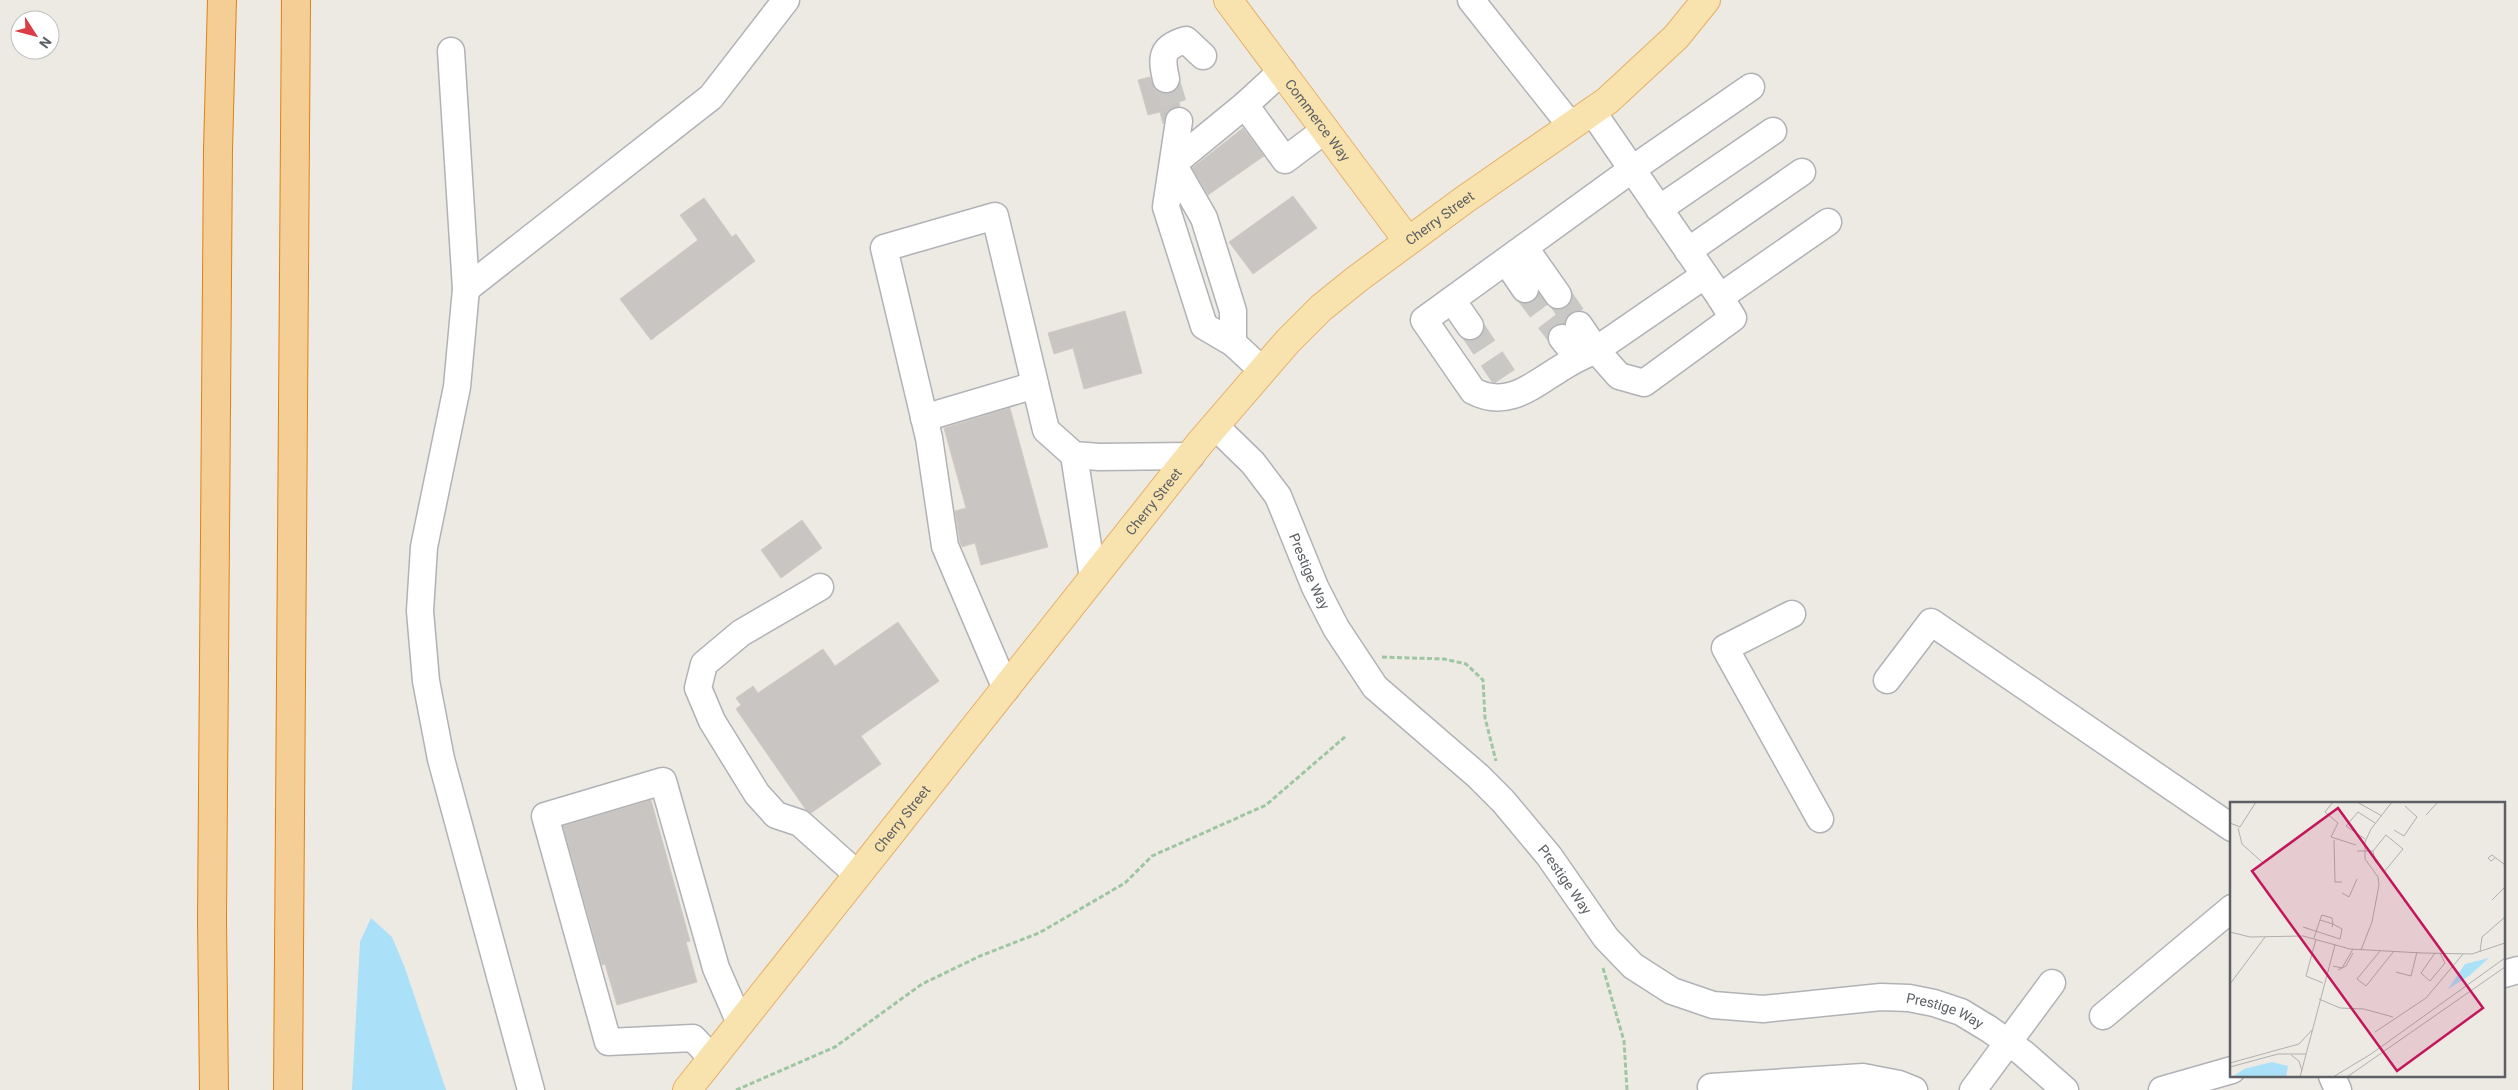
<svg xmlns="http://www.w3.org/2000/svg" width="2518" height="1090" viewBox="0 0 2518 1090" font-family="Roboto,sans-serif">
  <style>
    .water { fill: #aae1f8 }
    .building { fill: #c9c5c2; stroke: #d2cbc3 }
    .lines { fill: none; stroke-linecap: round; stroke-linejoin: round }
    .minor-tunnel { stroke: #c9c8c4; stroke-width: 26; stroke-dasharray: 26 13; stroke-linecap: butt }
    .minor-casing { stroke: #b0b2b6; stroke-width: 29 }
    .major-casing { stroke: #e6af65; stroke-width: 30 }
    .highway-casing { stroke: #df8213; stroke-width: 30 }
    .path { stroke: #9ec6a3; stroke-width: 3; stroke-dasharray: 5 2.5; stroke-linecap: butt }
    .minor { stroke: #fff; stroke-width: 26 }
    .major { stroke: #f8e2ae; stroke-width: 28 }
    .highway { stroke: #f4ce95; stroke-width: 28 }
    .labels { text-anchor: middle; stroke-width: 4; stroke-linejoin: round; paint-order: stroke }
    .street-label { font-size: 14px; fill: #5c6064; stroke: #fff }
    .inset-road { fill: none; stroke: #afafad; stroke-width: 1 }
    .view { fill: #c2185b; fill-opacity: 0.15; stroke: #c2185b; stroke-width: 2.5 }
    .inset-edge { fill: none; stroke: #5c6064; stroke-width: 2.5 }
  </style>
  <rect width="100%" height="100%" fill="#edeae4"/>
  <path class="water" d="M371,918L392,937L405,968L446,1090H352L360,942Z"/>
  <g class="building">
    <path d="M1150,77L1155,89L1161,93L1169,94L1176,90L1180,106L1168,111L1163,124L1160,112L1148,115L1138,80Z"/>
    <path d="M1243,128L1264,156L1208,195L1192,168Z"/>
    <path d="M1293,196L1317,228L1253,274L1229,242Z"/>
    <path d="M704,198L732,237L736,234L755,261L651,340L620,299L698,240L680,215Z"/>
    <path d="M1125,311L1142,373L1084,389L1073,348L1054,354L1048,333Z"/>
    <path d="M1010,408L1048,547L981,565L975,543L962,547L960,542L955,511L966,508L944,428Z"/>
    <path d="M802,520L822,548L781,578L761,550Z"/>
    <path d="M898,622L939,681L861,736L881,764L811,813L806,810L736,709L741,705L736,698L753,686L758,693L823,649L835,666Z"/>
    <path d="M651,800L690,941L686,942L697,982L617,1005L605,964L602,965L563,826Z"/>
  </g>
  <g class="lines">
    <g class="minor-tunnel">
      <path d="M1166,79L1179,121"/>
      <path d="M1525,289L1562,338"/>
      <path d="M1558,295L1579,325"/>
      <path d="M1470,326L1504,377"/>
    </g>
    <defs>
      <g id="minor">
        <path d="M1471,0L1571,126"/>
        <path d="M451,51L466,289L457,387L424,547L420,611L426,681L441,759L531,1090"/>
        <path d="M1282,71L1245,105L1285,160L1325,130"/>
        <path d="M1166,79C1161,57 1161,47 1186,40L1203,56"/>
        <path d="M1245,105L1173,164L1204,218L1233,311V343L1262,370"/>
        <path d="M1592,111L1720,297L1733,318L1644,383L1619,376L1596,350L1705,275"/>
        <path d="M1179,121L1166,207L1204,326L1233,343"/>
        <path d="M1659,209L1773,131"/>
        <path d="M1525,248L1558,295"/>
        <path d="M1688,251L1802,172"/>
        <path d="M1506,261L1525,289"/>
        <path d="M466,289L711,97L786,0"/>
        <path d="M1720,297L1828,222"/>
        <path d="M1452,300L1470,326"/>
        <path d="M1579,325L1596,350C1584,355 1572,361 1561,368C1532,386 1507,409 1473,391L1424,320L1631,170L1751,87"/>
        <path d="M1562,338L1578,358"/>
        <path d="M924,418L1035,385"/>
        <path id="s1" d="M1215,426L1253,463L1278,496L1315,587L1336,628L1375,687L1478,776L1503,801L1549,856L1606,938L1633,966L1672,991L1713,1005L1763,1009L1881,997L1909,998L1934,1003L1961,1012L1989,1029L2023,1053L2065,1090"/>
        <path d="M1074,455L1093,578"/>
        <path d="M820,587L741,633L704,664L698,688L712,721L757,794L776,815L800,823L857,874"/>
        <path d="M1792,614L1725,648L1820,819"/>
        <path d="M1887,680L1931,622L2232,828"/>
        <path d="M1006,689L945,546L929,438L884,248L995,216L1046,430L1074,455L1099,457L1191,456"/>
        <path d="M2504,974L2518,970"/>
        <path d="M2103,1016L2232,908"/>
        <path d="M712,1058L693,1038L608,1042L545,816L663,781L716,968L740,1023"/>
        <path d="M2332,1076L2338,1090"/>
        <path d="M1712,1090L1711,1087L1863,1077L1899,1084L1914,1090"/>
        <path d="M1973,1090L2052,983"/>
        <path d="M2162,1090L2232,1070"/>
      </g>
      <g id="major">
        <path id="s2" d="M1228,0L1408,241"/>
        <path id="s3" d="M687,1090L1200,443L1288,341L1321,308L1357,279L1464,200L1607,101L1676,37L1706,0"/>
      </g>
      <g id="highway">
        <path d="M214,1090L212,920L218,150L222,0"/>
        <path d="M288,1090L296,0"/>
      </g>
    </defs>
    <use href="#minor" class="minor-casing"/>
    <use href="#major" class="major-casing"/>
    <use href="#highway" class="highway-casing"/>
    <g class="path">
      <path d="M1382,657L1444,659L1466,664L1483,680L1485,718L1496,761"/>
      <path d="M1603,968L1624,1041L1627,1090"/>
      <path d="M736,1090L835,1047L922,984L980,956L1039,933L1125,883L1152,856L1266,805L1346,736"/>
    </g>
    <use href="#minor" class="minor"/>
    <use href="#major" class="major"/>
    <use href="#highway" class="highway"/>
  </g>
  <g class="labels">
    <g class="street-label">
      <text dy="5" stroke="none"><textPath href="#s2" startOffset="150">Commerce Way</textPath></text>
      <text dy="5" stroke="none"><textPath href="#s3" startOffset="1156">Cherry Street</textPath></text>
      <text dy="5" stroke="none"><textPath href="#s3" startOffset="751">Cherry Street</textPath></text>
      <text dy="5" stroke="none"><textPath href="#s1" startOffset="176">Prestige Way</textPath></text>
      <text dy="5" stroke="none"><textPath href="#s3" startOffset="346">Cherry Street</textPath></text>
      <text dy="5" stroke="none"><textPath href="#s1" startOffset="581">Prestige Way</textPath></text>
      <text dy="5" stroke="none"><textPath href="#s1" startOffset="1016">Prestige Way</textPath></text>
    </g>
  </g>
  <g transform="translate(2230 802)">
    <rect width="275" height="275" fill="#edeae4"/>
    <path d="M259,156L239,174L218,187L235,162ZM42,260L58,264L56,275H2L14,267Z" fill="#aae1f8"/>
    <path class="inset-road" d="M103,0L95,10L108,21L101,35L126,43M127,0L152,14M196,13L208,0M0,21L10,25L26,0M8,26L12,42L32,60M164,28L174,34L187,15L175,4M135,37L116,24L128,10L145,21M104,38L105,80H112M127,49H143L145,59L154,70L173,47L156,33L143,49M265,56L261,59L258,56L262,53L275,63M112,91L119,95L127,77M262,98L275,85M73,125L110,137L112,127L103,122L102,125M0,130L20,135L73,134L120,147L192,151L242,152L275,141M84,136L91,115L92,113L102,116L103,122L90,118M86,137L76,174L93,181M131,148L142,120L149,83L148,75L135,57V40L141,27L162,0M150,149L127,177L136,184L164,149M250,150L252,135L275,115M205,151L191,171L200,179L215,161L210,151M103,164L112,166L123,147M108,168L116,164L123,151M166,170L181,174L187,150M0,182L35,135M89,197L110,206L134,207L163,215M145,230L196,196L233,152M61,253L69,259L72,269M0,261L69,242L82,228M0,265L48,252H76M70,275L105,143M103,275L141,252L275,156M117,275L275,165"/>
    <path class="view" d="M108,6L253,206L167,269L22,69Z"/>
    <rect width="275" height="275" class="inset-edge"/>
  </g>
  <g transform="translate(35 35) rotate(126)"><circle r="24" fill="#ffffff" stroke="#bebfc1"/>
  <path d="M0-4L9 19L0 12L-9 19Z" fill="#db3d47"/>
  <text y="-8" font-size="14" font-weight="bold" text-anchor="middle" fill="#5c6064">N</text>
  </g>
</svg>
